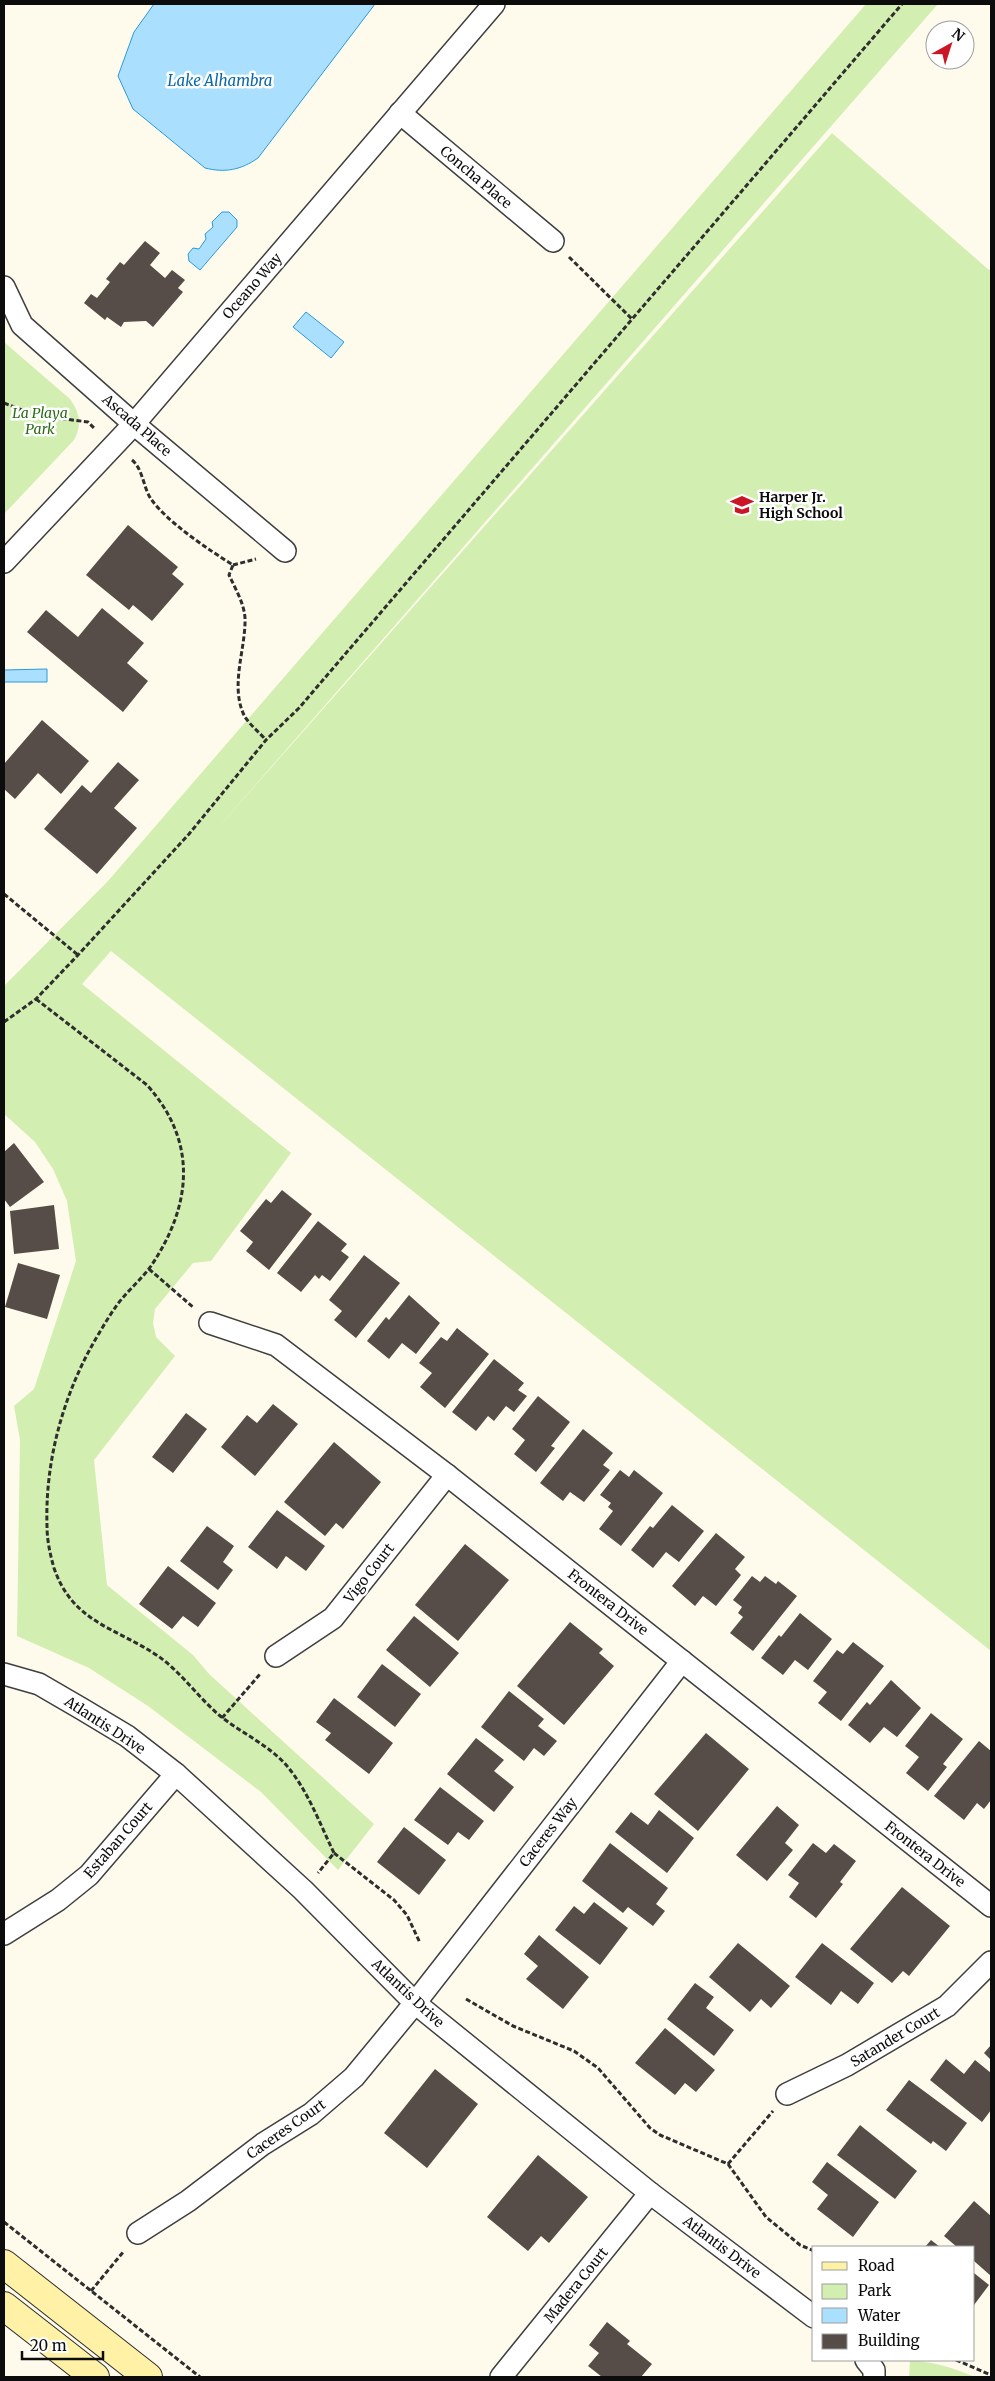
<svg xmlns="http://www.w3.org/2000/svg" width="995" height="2381" viewBox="0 0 995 2381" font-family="Merriweather,serif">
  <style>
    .green { fill: #d3eeb1 }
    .water { fill: #aae0fd; stroke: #2a9adb }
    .building { fill: #564d48 }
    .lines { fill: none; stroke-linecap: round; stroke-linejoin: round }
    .minor-casing { stroke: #3f3f3f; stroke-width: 24 }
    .secondary-casing { stroke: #2e2e2e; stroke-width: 30 }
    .path { stroke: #2e2e2e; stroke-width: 3; stroke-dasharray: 5 2.5; stroke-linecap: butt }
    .minor { stroke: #fff; stroke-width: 21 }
    .secondary { stroke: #fff2a7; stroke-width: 28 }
    .labels { text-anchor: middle; stroke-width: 5; stroke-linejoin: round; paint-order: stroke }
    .street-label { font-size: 14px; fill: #0c0c0c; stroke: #fff }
    .park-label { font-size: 14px; font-style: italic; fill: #2b6b16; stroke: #fff }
    .poi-label { font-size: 14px; font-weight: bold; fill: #0c0c0c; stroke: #fff; text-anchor: start }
    .water-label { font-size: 15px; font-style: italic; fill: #0969ab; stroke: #fff }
  </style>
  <rect width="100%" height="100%" fill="#fffbec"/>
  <g class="green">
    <path d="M866,4H938L209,838L832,133L989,270L991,268V1651L111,951L82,984L291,1153L211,1261L193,1263L155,1309L153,1323L156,1337L175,1356L94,1460L107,1585L193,1655L209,1674L374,1824L338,1870L261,1792L148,1706L89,1668L17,1636L20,1440L14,1406L34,1389L76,1261L67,1201L53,1169L35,1142L4,1114V986L108,881Z"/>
    <path d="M4,342L70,399C80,413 82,425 74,440L4,514Z"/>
    <path d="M910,2361C934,2361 953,2368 975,2377H909Z"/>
  </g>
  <g class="water">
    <path d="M154,4H375L258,158C241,170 225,173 205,168L133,109L118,76L134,32Z"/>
    <path d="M222,212H229L237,220V227L200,270L189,261L188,254L193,248L199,249L206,239L205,234L213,227L212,222Z"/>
    <path d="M306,312L344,342L331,358L293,327Z"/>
    <path d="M47,669V682H4V670Z"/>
  </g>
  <g class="building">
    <path d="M145,241L160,253L150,265L165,278L172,270L185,280L178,288L183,292L153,327L146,321L124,322L121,327L107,317L105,320L84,303L91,294L97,298L110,282L106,279L120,262L124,265Z"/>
    <path d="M128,525L178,567L172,574L184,584L152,621L133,605L129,610L86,575Z"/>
    <path d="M102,608L144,643L127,663L148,681L123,712L27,632L46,610L78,637Z"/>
    <path d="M42,720L89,761L61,794L38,773L15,799L4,789V764Z"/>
    <path d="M118,762L139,780L114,808L137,828L97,874L44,829L82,785L91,793Z"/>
    <path d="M14,1143L44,1182L10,1207L4,1199V1152Z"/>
    <path d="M282,1190L312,1214L269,1270L246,1251L253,1242L240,1231L266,1199L271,1203Z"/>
    <path d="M54,1205L59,1249L14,1254L10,1211Z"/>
    <path d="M318,1221L347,1244L341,1251L349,1257L330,1281L322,1275L319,1279L315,1275L301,1292L277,1273Z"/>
    <path d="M364,1255L400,1283L356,1338L334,1320L342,1311L329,1300Z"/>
    <path d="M18,1263L60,1275L47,1319L5,1307Z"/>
    <path d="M409,1295L440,1323L416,1354L402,1343L389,1359L367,1341L386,1317L389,1320Z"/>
    <path d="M457,1328L489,1354L445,1408L420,1387L432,1373L419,1363L441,1337L447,1341Z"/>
    <path d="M494,1359L524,1383L518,1390L527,1396L514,1412L506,1406L494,1421L488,1416L476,1431L452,1412Z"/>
    <path d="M538,1396L570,1422L551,1446L555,1448L536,1472L514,1454L525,1440L512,1429Z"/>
    <path d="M273,1404L298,1424L255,1476L221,1447L247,1415L257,1423Z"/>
    <path d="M186,1413L207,1429L173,1473L152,1457Z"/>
    <path d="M583,1429L613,1453L603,1465L610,1470L584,1502L570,1492L563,1501L540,1483Z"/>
    <path d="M334,1442L381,1482L343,1529L336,1523L325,1536L284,1502Z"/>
    <path d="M620,1470L629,1477L634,1470L663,1493L621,1546L599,1529L613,1511L608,1507L611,1503L600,1495Z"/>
    <path d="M672,1505L704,1531L679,1562L666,1552L653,1568L631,1550L650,1526L653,1528Z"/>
    <path d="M277,1510L325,1546L306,1571L286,1556L277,1569L248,1547Z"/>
    <path d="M207,1526L234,1546L223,1562L233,1570L218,1590L180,1561Z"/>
    <path d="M716,1533L745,1557L735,1569L741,1575L716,1606L703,1596L695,1606L672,1586Z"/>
    <path d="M465,1544L509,1580L458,1641L415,1605Z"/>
    <path d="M168,1566L216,1603L198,1627L183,1616L172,1629L139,1604Z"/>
    <path d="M752,1576L760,1582L765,1576L776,1584L778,1581L797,1596L753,1651L730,1633L743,1617L738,1613L742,1607L733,1600Z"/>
    <path d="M800,1613L832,1639L808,1670L795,1660L783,1675L761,1658L779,1635L781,1637Z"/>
    <path d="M414,1616L459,1653L430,1687L386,1650Z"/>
    <path d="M570,1622L603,1649L599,1653L614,1666L564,1725L517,1686Z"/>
    <path d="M853,1642L884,1666L841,1721L818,1703L827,1692L813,1681L837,1650L843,1654Z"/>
    <path d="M382,1664L421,1694L395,1727L357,1697Z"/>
    <path d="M891,1680L921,1708L897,1737L884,1727L870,1743L848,1725L867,1702L870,1705Z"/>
    <path d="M509,1691L544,1719L538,1726L557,1741L544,1756L534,1748L524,1761L481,1727Z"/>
    <path d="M334,1698L393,1743L369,1774L325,1740L331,1733L316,1722Z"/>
    <path d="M931,1713L963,1739L943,1764L947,1767L928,1791L906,1773L919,1757L905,1746Z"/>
    <path d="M706,1733L749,1769L698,1831L654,1794Z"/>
    <path d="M476,1738L504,1760L494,1771L514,1787L494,1812L447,1774Z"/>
    <path d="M979,1741L991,1751V1800L984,1809L977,1803L964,1820L934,1796Z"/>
    <path d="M440,1787L484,1821L469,1840L458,1832L448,1845L414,1820Z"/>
    <path d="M777,1806L799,1825L785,1843L793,1850L767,1881L736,1855Z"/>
    <path d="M659,1810L694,1838L667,1873L615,1832L631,1812L648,1825Z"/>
    <path d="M404,1827L446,1860L419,1895L377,1862Z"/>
    <path d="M610,1843L668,1888L656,1904L665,1911L653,1926L628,1907L623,1913L582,1881Z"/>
    <path d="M813,1843L826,1853L834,1844L856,1861L840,1882L843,1884L816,1918L789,1897L799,1883L788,1875Z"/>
    <path d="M902,1887L950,1926L909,1976L903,1971L892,1983L850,1949Z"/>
    <path d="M594,1902L628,1928L600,1965L555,1930L574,1906L584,1914Z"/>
    <path d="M539,1935L589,1977L563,2009L526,1979L538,1966L524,1954Z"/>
    <path d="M738,1943L790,1986L771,2008L761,1999L750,2012L709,1977Z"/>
    <path d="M822,1943L874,1983L858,2004L841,1991L831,2005L795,1977Z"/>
    <path d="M695,1983L714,1997L706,2008L734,2030L714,2056L667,2019Z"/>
    <path d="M665,2028L715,2070L696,2092L685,2083L675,2095L635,2063Z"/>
    <path d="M991,2045V2060L984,2053Z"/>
    <path d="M946,2059L964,2074L975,2060L991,2073V2110L982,2122L930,2080Z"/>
    <path d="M435,2069L478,2104L427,2168L384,2133Z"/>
    <path d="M909,2080L967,2123L946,2151L933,2141L931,2144L886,2110Z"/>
    <path d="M860,2125L917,2171L895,2199L837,2155Z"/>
    <path d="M538,2155L588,2197L549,2243L541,2236L528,2251L487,2217Z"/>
    <path d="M827,2162L879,2202L853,2237L817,2209L828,2195L812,2182Z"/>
    <path d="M974,2201L991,2216V2276L974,2261V2247H957L944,2236Z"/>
    <path d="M931,2240L940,2247H925Z"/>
    <path d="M974,2273L989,2285L974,2305Z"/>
    <path d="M607,2322L630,2341L627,2344L652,2364L641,2377H602L588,2366L599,2353L589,2345Z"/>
  </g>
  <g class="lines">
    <defs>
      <g id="minor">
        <path d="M400,113L553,241"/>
        <path d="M4,287L22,325L134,424L285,551"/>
        <path d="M4,562L134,424L494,4"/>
        <path d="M210,1323L276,1345L447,1475L991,1906"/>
        <path d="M276,1656L333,1618L447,1475"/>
        <path d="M4,1674L39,1684L82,1709L127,1736L176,1774L303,1890L415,2003L650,2193L814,2317"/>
        <path d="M4,1934L58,1900L89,1875L176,1774"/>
        <path d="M787,2094L847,2065L947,2006L991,1962"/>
        <path d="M138,2233L188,2201L263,2144L311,2114L354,2077L415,2003L682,1661"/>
        <path d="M866,2360L874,2370V2377"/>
        <path d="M501,2377L650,2193"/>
      </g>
      <g id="secondary">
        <path d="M4,2264L148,2377"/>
        <path d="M4,2306L95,2377"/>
      </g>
    </defs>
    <use href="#minor" class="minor-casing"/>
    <use href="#secondary" class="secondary-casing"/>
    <g class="path">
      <path d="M569,257L632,319"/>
      <path d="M4,403L35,415L88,422L95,429"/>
      <path d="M132,460C143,469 143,487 151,499C167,522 209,550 233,565L229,575C235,588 244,603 245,618C246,649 229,687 245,717C250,725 260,733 266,740"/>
      <path d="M233,565L256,559"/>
      <path d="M4,894L78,955"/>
      <path d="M36,999L147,1085C198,1142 192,1205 151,1266C141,1280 127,1291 117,1305C107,1319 98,1335 90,1349C61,1403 45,1465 47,1526C47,1540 50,1554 54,1568C73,1623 115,1627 158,1656C181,1672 198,1697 219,1715C241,1733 269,1745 287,1766C308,1791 320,1824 334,1853L318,1873"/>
      <path d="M4,1022L36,999L78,955L189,834L266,740L299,708L902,4"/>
      <path d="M149,1269L194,1308"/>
      <path d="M222,1718L261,1673"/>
      <path d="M334,1853L394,1900L407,1915L420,1943"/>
      <path d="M466,1999L513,2026L574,2051L598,2068L650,2128L660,2135L728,2164L766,2217L800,2245L814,2251"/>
      <path d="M728,2164L773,2111"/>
      <path d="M4,2222L200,2377"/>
      <path d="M91,2291L124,2251"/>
      <path d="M956,2360L991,2375"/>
    </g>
    <use href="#minor" class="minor"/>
    <use href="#secondary" class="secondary"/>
  </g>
  <defs>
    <symbol id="school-bare" viewBox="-9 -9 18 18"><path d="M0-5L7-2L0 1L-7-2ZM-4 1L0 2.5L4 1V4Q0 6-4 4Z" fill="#cb1625" stroke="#fff" stroke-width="2.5" paint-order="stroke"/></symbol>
  </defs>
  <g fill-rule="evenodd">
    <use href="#school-bare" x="726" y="489" width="32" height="32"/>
  </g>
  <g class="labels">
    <g class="street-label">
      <text transform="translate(476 177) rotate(40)" y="5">Concha Place</text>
      <text transform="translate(252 286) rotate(-49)" y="5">Oceano Way</text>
      <text transform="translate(137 425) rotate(41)" y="5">Ascada Place</text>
      <text transform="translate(369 1573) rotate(-52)" y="5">Vigo Court</text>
      <text transform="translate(608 1602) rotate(38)" y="5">Frontera Drive</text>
      <text transform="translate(105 1725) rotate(33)" y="5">Atlantis Drive</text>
      <text transform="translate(548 1832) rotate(-52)" y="5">Caceres Way</text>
      <text transform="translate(118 1840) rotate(-49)" y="5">Estaban Court</text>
      <text transform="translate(925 1854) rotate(38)" y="5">Frontera Drive</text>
      <text transform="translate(408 1993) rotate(43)" y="5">Atlantis Drive</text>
      <text transform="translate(895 2037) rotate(-31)" y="5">Satander Court</text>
      <text transform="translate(286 2129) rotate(-35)" y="5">Caceres Court</text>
      <text transform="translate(722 2247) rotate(37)" y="5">Atlantis Drive</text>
      <text transform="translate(576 2285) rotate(-51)" y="5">Madera Court</text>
    </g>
    <g class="park-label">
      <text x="40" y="418">La Playa<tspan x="40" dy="16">Park</tspan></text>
    </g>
    <g class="poi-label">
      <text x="759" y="502">Harper Jr.<tspan x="759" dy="16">High School</tspan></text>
    </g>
    <g class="water-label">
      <text x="220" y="86">Lake Alhambra</text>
    </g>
  </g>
  <rect width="995" height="2381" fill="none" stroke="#0c0c0c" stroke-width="10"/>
  <rect x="812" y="2246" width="162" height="115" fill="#ffffff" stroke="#9e9e9e"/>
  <rect x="822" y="2262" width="25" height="8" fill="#fff2a7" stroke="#9e9e9e"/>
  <text x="858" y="2271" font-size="15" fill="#0c0c0c">Road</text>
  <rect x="822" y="2284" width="25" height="15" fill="#d3eeb1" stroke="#9e9e9e"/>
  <text x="858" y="2296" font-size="15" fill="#0c0c0c">Park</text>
  <rect x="822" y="2308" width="25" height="15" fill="#aae0fd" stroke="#9e9e9e"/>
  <text x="858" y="2321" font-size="15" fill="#0c0c0c">Water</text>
  <rect x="822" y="2334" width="25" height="15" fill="#564d48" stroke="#9e9e9e"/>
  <text x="858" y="2346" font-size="15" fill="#0c0c0c">Building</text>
  <g transform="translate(950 45) rotate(39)"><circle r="24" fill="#ffffff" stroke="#9e9e9e"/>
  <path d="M0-4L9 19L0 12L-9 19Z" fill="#cb1625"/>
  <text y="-8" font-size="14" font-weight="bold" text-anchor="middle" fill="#0c0c0c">N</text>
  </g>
  <path d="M22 2351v8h81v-8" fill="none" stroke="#0c0c0c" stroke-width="2.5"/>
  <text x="30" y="2351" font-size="15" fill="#0c0c0c" stroke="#ffffff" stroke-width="4" paint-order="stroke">20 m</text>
</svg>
